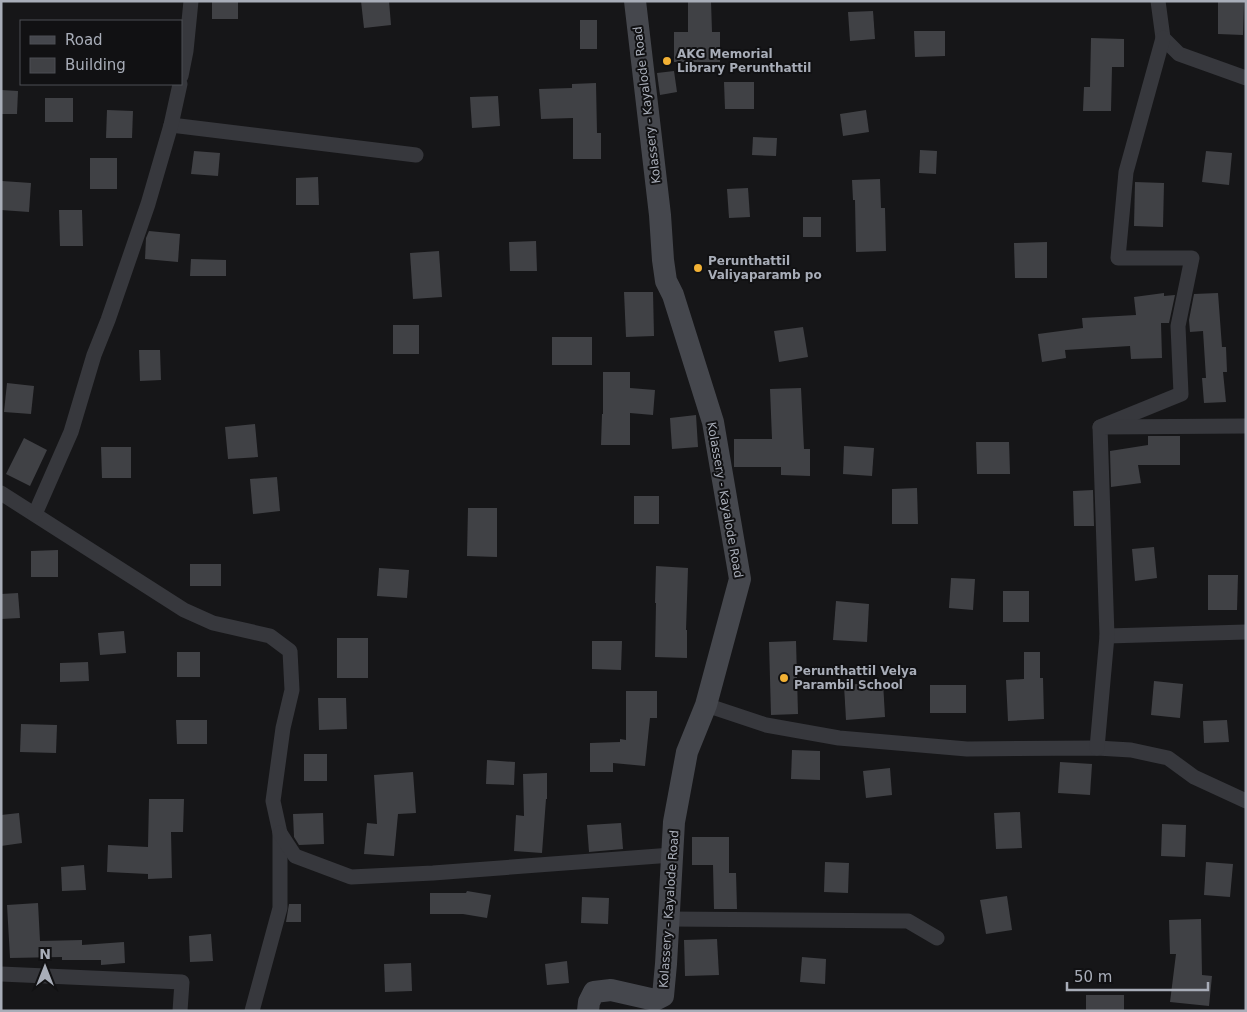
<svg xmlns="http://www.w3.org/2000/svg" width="1247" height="1012" viewBox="0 0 1247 1012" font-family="'DejaVu Sans',sans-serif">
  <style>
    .building { fill: #404145 }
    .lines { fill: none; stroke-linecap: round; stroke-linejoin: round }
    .street { stroke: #37383d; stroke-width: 15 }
    .secondary { stroke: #45474d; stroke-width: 22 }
    .poi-dot { fill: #f2b134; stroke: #111113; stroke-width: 2 }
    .labels { text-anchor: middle; stroke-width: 4; stroke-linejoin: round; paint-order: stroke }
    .poi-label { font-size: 12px; font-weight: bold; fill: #a8adb8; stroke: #111113; text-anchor: start }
    .street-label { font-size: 12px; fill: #a8adb8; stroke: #111113 }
  </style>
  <rect width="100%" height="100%" fill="#161618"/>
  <g class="building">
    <rect x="212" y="1" width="26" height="18"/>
    <path d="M361,1H389L391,25L364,28Z"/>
    <path d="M688,1H711L712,32H720V62H674V32H688Z"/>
    <path d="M1218,2H1244L1243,35L1218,34Z"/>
    <path d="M873,11L875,39L850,41L848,12Z"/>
    <rect x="580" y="20" width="17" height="29"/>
    <path d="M914,31H945V56L915,57Z"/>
    <path d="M1091,38L1124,39V67H1112L1111,111H1083L1084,87H1090Z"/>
    <path d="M674,71L677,92L660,95L657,73Z"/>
    <path d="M724,82H754V109H725Z"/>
    <path d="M596,83L597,133H601V159H573V118L541,119L539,89L572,88V84Z"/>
    <path d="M1,90L18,91L17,114H1Z"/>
    <path d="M498,96L500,126L472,128L470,97Z"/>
    <rect x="45" y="98" width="28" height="24"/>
    <path d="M107,110L133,111L132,138H106Z"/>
    <path d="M866,110L869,132L843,136L840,114Z"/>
    <path d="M753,137L777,138L776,156L752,155Z"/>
    <path d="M920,150L937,151L936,174L919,173Z"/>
    <path d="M194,151L220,153L218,176L191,174Z"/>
    <path d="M1206,151L1232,153L1229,185L1202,182Z"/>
    <rect x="90" y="158" width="27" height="31"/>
    <path d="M318,177L319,205H296V178Z"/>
    <path d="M880,179L881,208H885L886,251L856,252L855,200H853L852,180Z"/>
    <path d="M2,181L31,183L29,212L1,210Z"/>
    <path d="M1135,182L1164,183L1163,227L1134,226Z"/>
    <path d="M748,188L750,217L729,218L727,189Z"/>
    <path d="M59,210H82L83,246H60Z"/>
    <rect x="803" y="217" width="18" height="20"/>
    <path d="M149,231L180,234L178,262L145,259L146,238Z"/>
    <path d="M536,241L537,271H510L509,242Z"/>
    <path d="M1047,242V278H1015L1014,243Z"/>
    <path d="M439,251L442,297L413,299L410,253Z"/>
    <path d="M191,259L226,260V276H190Z"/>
    <path d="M624,292H653L654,336L626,337Z"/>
    <path d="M1164,293V296L1175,295L1169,323H1161L1162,358L1131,359L1130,346L1065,350L1066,358L1042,362L1038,334L1083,328L1082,318L1136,315L1134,297Z"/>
    <path d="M1218,293L1222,347H1226L1227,372H1223L1226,402L1204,403L1202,378H1206L1203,331L1190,332L1189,320L1194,294Z"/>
    <rect x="393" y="325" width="26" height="29"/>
    <path d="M803,327L808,357L779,362L774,331Z"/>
    <rect x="552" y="337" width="40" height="28"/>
    <path d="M139,350H160L161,380L140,381Z"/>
    <path d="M603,372H630V388L655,390L653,415L630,413V445H601L602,414H603Z"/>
    <path d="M7,383L34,386L31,414L4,412Z"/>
    <path d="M801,388L804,449H810V476L781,475V467H734V439H772L770,389Z"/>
    <path d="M696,415L698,447L672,449L670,418Z"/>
    <path d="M255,424L258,457L228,459L225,427Z"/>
    <path d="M1148,436H1180V465H1138L1141,483L1111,487L1110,451L1148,445Z"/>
    <path d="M24,438L47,450L30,486L6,474Z"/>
    <path d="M976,442H1009L1010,474H977Z"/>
    <path d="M844,446L874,448L872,476L843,474Z"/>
    <path d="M101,447H131V478H102Z"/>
    <path d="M277,477L280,511L253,514L250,479Z"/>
    <path d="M917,488L918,524H892V489Z"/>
    <path d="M1093,490L1094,526H1074L1073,491Z"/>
    <rect x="634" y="496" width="25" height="28"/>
    <path d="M468,508H497V557L467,556Z"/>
    <path d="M1154,547L1157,578L1135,581L1132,549Z"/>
    <path d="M58,550V577H31V551Z"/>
    <rect x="190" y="564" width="31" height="22"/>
    <path d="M656,566L688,568L686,630H687V658L655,657L656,603H655Z"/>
    <path d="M379,568L409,570L407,598L377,596Z"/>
    <path d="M1208,575H1238L1237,610H1208Z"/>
    <path d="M951,578L975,579L973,610L949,608Z"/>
    <rect x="1003" y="591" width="26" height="31"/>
    <path d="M18,593L20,618L1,619V594Z"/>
    <path d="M836,601L869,604L867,642L833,640Z"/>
    <path d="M124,631L126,653L100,655L98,633Z"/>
    <rect x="337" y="638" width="31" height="40"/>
    <path d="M592,641H622L621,670L592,669Z"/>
    <path d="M796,641L798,714L771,715L769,642Z"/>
    <rect x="177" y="652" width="23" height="25"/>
    <path d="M1024,652H1040V678H1043L1044,719L1008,721L1006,680L1024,679Z"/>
    <path d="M88,662L89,681L60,682V663Z"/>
    <path d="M1154,681L1183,684L1180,718L1151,715Z"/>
    <path d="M883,682L885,717L846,720L844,685Z"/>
    <rect x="930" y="685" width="36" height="28"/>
    <path d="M626,691H657V718H650L645,766L613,763V772H590V743L620,742V739L626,740Z"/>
    <path d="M318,698H346L347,729L319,730Z"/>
    <path d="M176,720H207V744H177Z"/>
    <path d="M1227,720L1229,742L1204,743L1203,721Z"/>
    <path d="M21,724L57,725L56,753L20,752Z"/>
    <path d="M792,750L820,751V780L791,779Z"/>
    <rect x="304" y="754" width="23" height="27"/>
    <path d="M487,760L515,762L514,785L486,784Z"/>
    <path d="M1060,762L1092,764L1090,795L1058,793Z"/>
    <path d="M890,768L892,795L866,798L863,771Z"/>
    <path d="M413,772L416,813L398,814L394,856L364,854L367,823L377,824L374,775Z"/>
    <path d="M547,773V799H546L542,853L514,851L516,815L524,816L523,774Z"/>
    <path d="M149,799H184L183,832H171L172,878L148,879V874L107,872L108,845L148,847Z"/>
    <path d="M1020,812L1022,848L996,849L994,813Z"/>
    <path d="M19,813L22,843L1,846V815Z"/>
    <path d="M323,813L324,844L299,845L294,837L293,814Z"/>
    <path d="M621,823L623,849L589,852L587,825Z"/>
    <path d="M1162,824L1186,825L1185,857L1161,856Z"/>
    <path d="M692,837H729V873H736L737,909H714L713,865H692Z"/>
    <path d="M825,862L849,863L848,893L824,892Z"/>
    <path d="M1206,862L1233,864L1230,897L1204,895Z"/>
    <path d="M84,865L86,890L62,891L61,867Z"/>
    <path d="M467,891L491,895L487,918L463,914H430V893H466Z"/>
    <path d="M1007,896L1012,930L986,934L980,900Z"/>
    <path d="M582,897L609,898L608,924L581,923Z"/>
    <path d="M38,903L40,941L82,940V945L124,942L125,963L101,965V960H62V957L10,958L7,905Z"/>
    <path d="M289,904H301V922H286Z"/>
    <path d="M1201,919L1202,975L1212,976L1209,1006L1170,1002L1176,954H1170L1169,920Z"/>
    <path d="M211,934L213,961L190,962L189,936Z"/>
    <path d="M717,939L719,975L685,976L684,940Z"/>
    <path d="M802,957L826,959L825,984L800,982Z"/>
    <path d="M567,961L569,983L547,985L545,964Z"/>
    <path d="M411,963L412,991L385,992L384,964Z"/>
    <rect x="1086" y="995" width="38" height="16"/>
  </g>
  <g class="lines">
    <g class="street">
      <path d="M1158,1L1163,38L1179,54L1246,78"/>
      <path d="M181,76L186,51L191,1"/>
      <path d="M171,125L416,155"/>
      <path d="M1100,427L1181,394L1178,326L1192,258H1118L1126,172L1163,38"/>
      <path d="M1,493L184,610L213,623L270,636L290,651L292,690L283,728L273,801L280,833V908L252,1011"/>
      <path d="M35,514L71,432L94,355L108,320L148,204L171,125L180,84"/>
      <path d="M1107,636L1246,632"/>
      <path d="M706,705L766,725L839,738L967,749L1097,748L1131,750L1168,758L1194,777L1246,801"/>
      <path d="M1097,748L1107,636L1100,427L1246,426"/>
      <path d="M280,833L295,856L351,877L433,873L672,855"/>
      <path d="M669,919L908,921L937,938"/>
      <path d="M1,974L182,982L180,1011"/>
    </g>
    <path class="secondary" d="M588,1011L589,1002L594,992L611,990L655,1000L663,996L666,964L674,822L687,752L706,705L740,579L713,422L673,295L666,281L663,260L660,215L635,1"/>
  </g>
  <g class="poi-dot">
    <circle cx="667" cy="61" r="5"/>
    <circle cx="698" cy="268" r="5"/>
    <circle cx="784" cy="678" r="5"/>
  </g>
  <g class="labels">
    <g class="poi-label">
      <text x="677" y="58">AKG Memorial<tspan x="677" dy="14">Library Perunthattil</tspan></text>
      <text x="708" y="265">Perunthattil<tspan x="708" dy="14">Valiyaparamb po</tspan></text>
      <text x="794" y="675">Perunthattil Velya<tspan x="794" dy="14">Parambil School</tspan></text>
    </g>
    <g class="street-label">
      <text transform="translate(647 105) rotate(-97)" y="4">Kolassery - Kayalode Road</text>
      <text transform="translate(725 500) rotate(80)" y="4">Kolassery - Kayalode Road</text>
      <text transform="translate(669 909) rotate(-86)" y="4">Kolassery - Kayalode Road</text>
    </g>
  </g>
  <rect width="1247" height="1012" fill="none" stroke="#a8adb8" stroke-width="5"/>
  <rect x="20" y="20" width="162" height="65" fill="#111113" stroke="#4d4f55"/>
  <rect x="30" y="36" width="25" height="8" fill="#45474d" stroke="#4d4f55"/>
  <text x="65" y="45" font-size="15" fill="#a8adb8">Road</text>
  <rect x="30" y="58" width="25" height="15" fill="#404145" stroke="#4d4f55"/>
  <text x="65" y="70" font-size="15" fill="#a8adb8">Building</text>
  <g transform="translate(45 967)" stroke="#111113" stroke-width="4" paint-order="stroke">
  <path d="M0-4L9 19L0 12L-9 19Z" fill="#a8adb8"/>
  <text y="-8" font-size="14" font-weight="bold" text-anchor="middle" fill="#a8adb8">N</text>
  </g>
  <path d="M1067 982v8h141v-8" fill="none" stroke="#a8adb8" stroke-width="2.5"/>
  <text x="1074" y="982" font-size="15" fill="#a8adb8" stroke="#111113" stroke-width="4" paint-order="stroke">50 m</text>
</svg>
